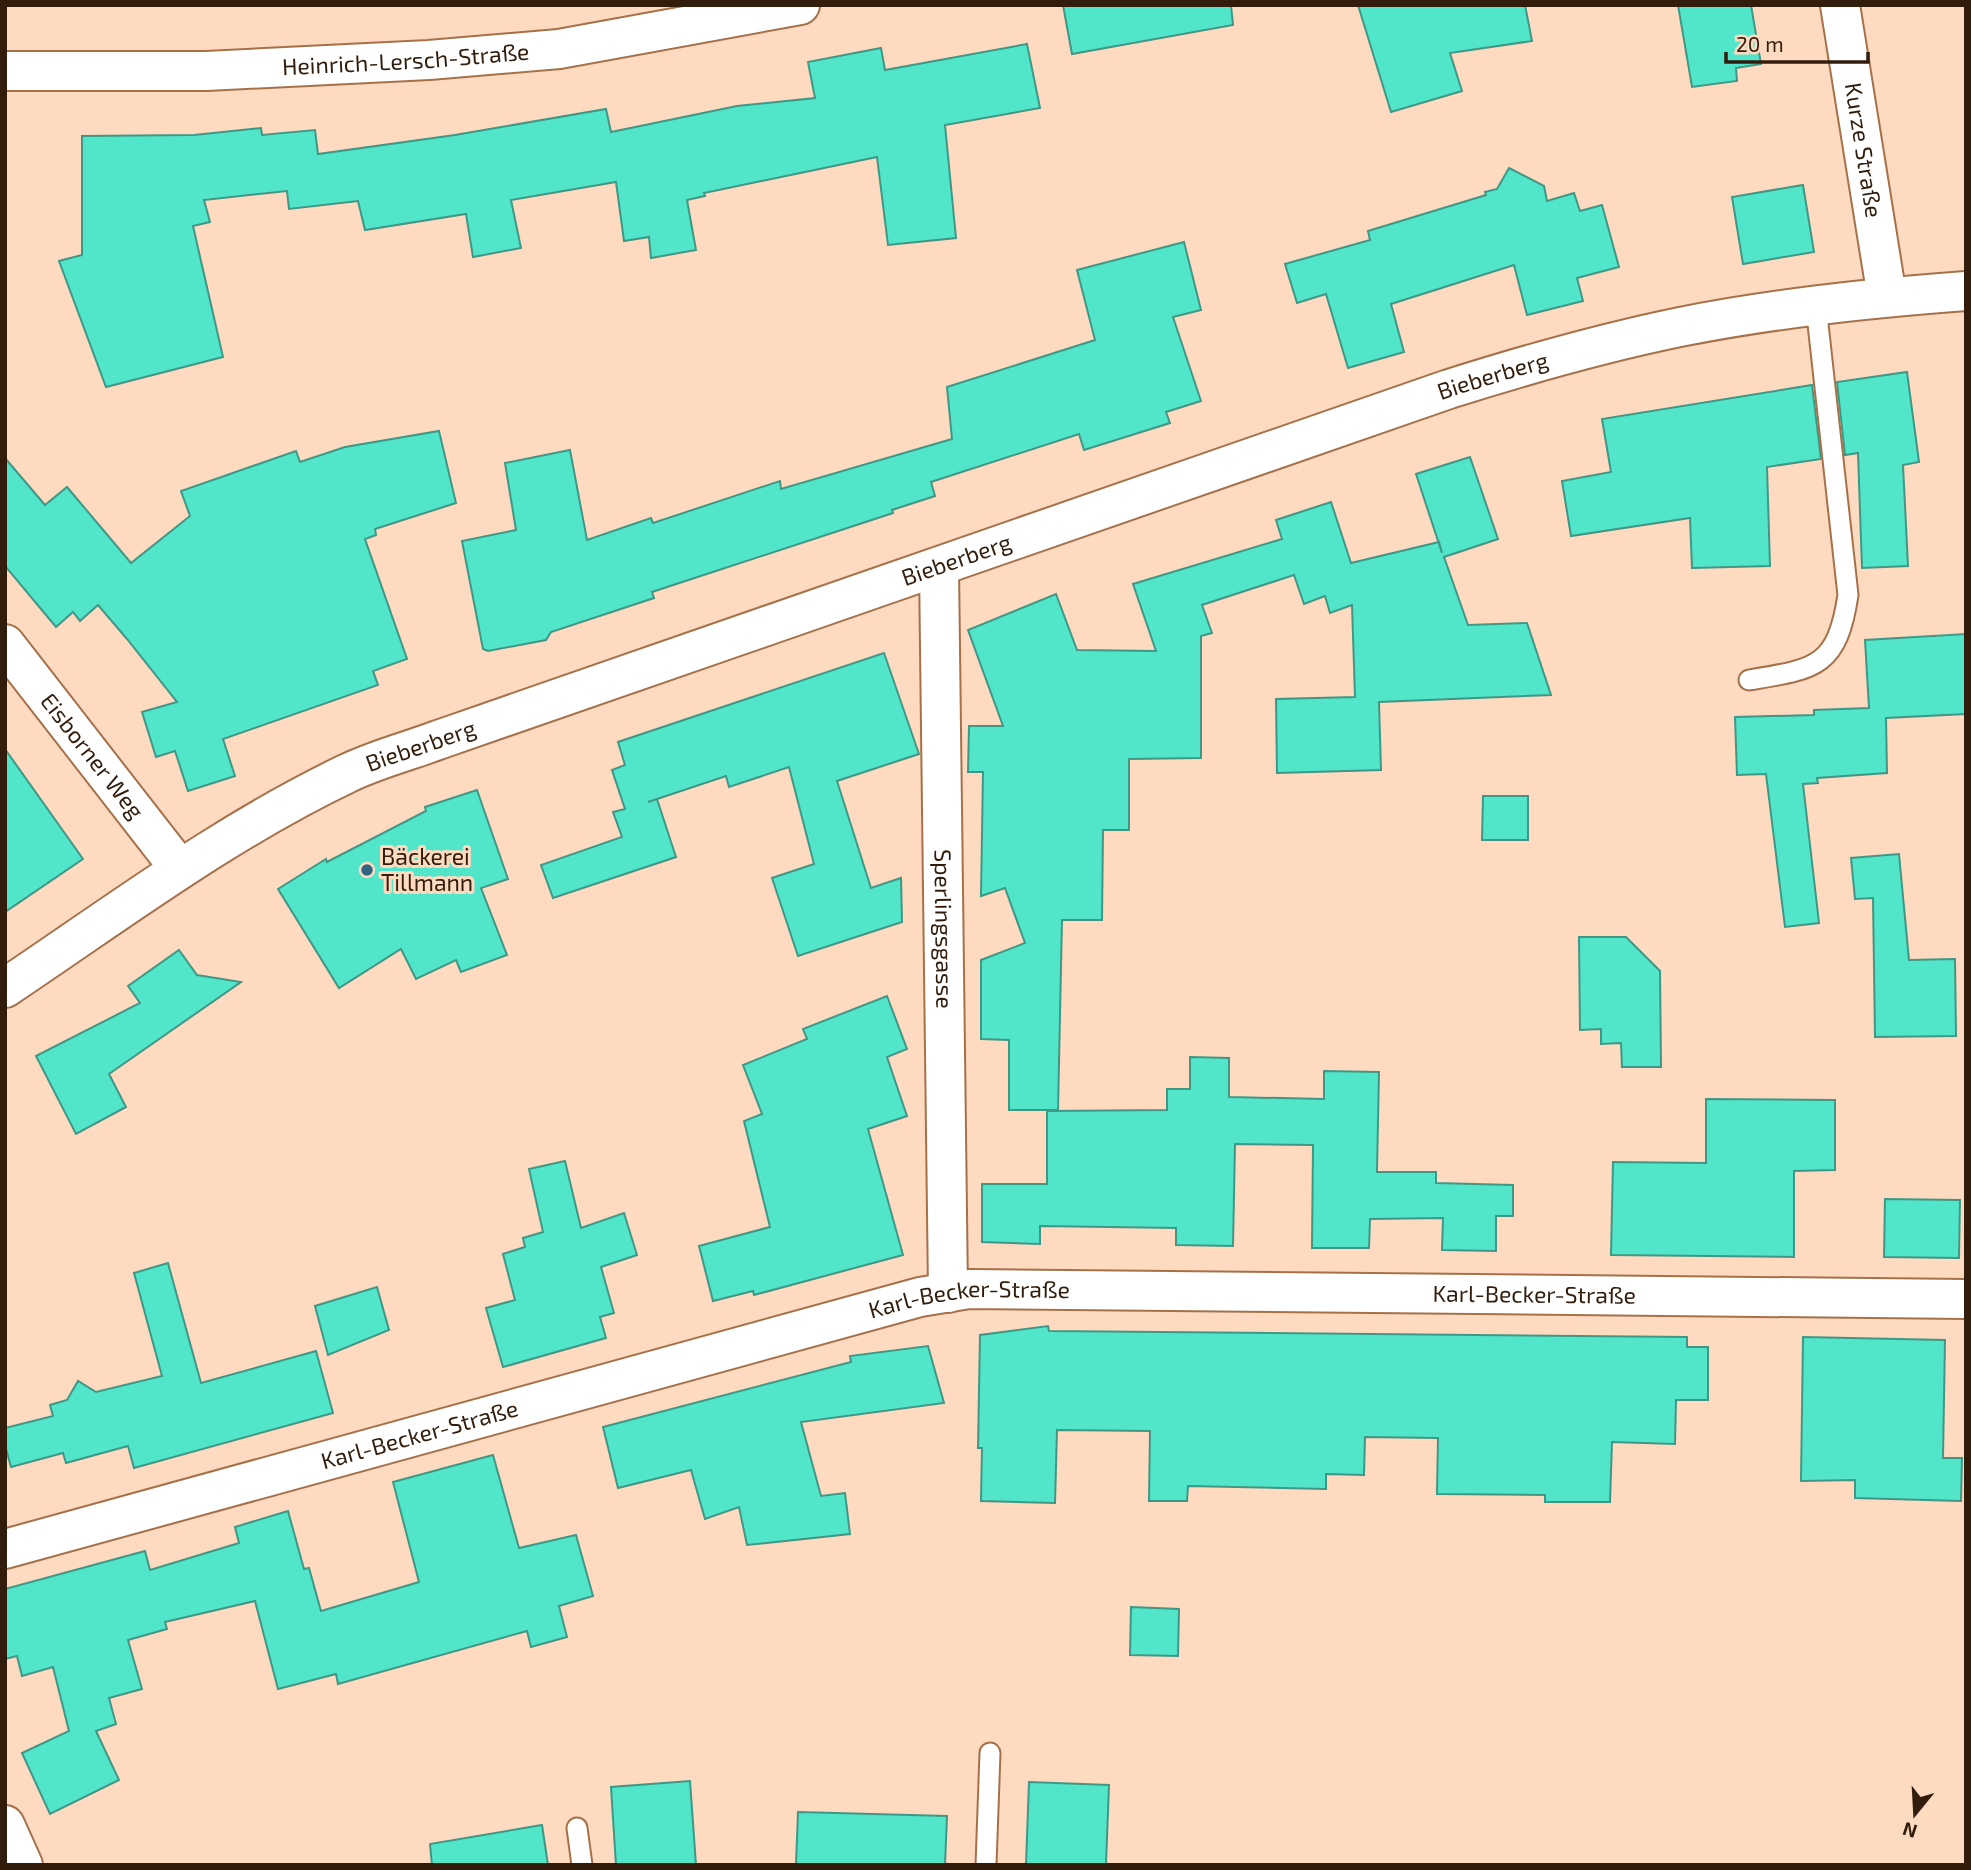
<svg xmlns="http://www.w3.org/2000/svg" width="1971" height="1870" viewBox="0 0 1971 1870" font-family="'Exo 2',sans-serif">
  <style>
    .building { fill: #51e6c9; stroke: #419785; stroke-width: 2 }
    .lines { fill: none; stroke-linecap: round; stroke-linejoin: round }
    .service-casing { stroke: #a67149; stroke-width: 23 }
    .minor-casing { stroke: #a67149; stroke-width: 42 }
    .service { stroke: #fff; stroke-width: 19 }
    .minor { stroke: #fff; stroke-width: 38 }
    .poi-dot { fill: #326381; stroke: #fedac1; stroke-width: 2.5 }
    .labels { text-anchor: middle; stroke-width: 6; stroke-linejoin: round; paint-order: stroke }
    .street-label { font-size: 23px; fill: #321d0c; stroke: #fedac1 }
    .poi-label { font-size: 23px; fill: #321d0c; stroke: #fedac1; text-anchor: start }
  </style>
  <rect width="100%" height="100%" fill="#fedac1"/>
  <g class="building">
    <path d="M1063,5H1231L1233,25L1072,54Z"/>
    <path d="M1358,5H1525L1532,41L1450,53L1462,91L1391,112Z"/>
    <path d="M1678,5H1751L1761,64L1736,68L1737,81L1692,87Z"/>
    <path d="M1027,44L1040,108L945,125L956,238L888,245L877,157L704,193L705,196L687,200L696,250L651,258L649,237L624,241L616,182L511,200L521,248L473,257L466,214L365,230L358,201L289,209L287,191L204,200L210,222L193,226L223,357L106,387L59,261L82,255V136L194,135L261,128L262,135L315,130L318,154L455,135L606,109L611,132L737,106L815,98L808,62L881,48L885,70Z"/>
    <path d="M1509,168L1544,186L1547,201L1574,193L1580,211L1602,205L1619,267L1577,278L1583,301L1527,315L1514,265L1391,304L1404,352L1348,368L1326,294L1297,303L1285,264L1370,240L1368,231L1486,195L1485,192L1497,189Z"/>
    <path d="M1803,185L1814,252L1743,264L1732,197Z"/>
    <path d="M1184,242L1201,310L1173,317L1201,401L1166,412L1170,423L1084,450L1079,434L931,482L935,496L892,510L893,513L652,592L654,598L551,632L546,640L488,651L483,649L462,541L516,530L505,463L570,450L587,540L651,518L653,523L780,481L781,489L952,439L947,387L1095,340L1077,270Z"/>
    <path d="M1907,372L1919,462L1903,465L1908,566L1862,568L1858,453L1845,455L1837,382Z"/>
    <path d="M1812,385L1821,459L1767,467L1770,566L1692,568L1690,518L1571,536L1562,481L1611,472L1602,419Z"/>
    <path d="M439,431L456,503L375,529L376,535L365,539L407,659L373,671L378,685L223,739L235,776L188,791L175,751L156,757L142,712L177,702L127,639L98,605L80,621L73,612L56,627L5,566V458L45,505L67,487L131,563L190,516L181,491L296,451L300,462L345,447Z"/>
    <path d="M1470,457L1498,539L1444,557L1468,625L1527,623L1551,695L1379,702L1381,770L1277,773L1276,699L1355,697L1352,605L1330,613L1325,596L1304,604L1294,575L1202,605L1212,633L1201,636V758L1129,759V830H1103L1102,920H1062L1058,1110H1009V1040L981,1039V960L1025,943L1005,888L981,896L983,772H968L969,726H1003L968,630L1056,594L1077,650L1156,651L1133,584L1282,539L1276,520L1331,502L1351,563L1439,542L1442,553L1416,474Z"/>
    <path d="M1966,634V714L1886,718L1887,773L1817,778L1818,783L1803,784L1819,923L1785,927L1766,774L1737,775L1735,717L1814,715V710L1869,708L1865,640Z"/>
    <path d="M884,653L919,754L837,781L871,888L901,878L902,922L798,956L772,878L814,864L789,767L729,787L726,776L648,802L657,799L676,857L553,898L541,865L622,837L613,812L625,809L612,770L625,765L618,742Z"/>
    <path d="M5,749L83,859L5,912Z"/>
    <path d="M477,790L508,879L481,888L507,955L461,972L456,960L416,979L401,949L339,988L278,889L326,859L327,862L426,811L425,807Z"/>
    <path d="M1483,796H1528V840H1482Z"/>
    <path d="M1899,854L1909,960L1955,959L1956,1036L1875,1037L1873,898L1855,899L1851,858Z"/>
    <path d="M1579,937H1626L1660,971L1661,1067H1622L1621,1043L1601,1044V1029L1580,1030Z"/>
    <path d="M179,950L197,975L241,982L109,1074L126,1107L76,1134L36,1056L140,1003L128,986Z"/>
    <path d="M887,996L907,1049L887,1057L907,1116L868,1129L903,1255L754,1295L753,1291L713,1301L699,1246L770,1227L744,1121L762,1114L743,1065L807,1039L803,1029Z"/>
    <path d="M1190,1057L1229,1058V1097L1324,1099V1071L1379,1072L1377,1172H1436V1183L1513,1185V1216H1496V1251L1442,1250L1443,1218L1370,1219L1369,1248H1312L1313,1145L1235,1144L1233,1246L1176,1245V1228L1040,1226V1244L982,1242V1184H1047V1111L1167,1110V1089H1190Z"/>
    <path d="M1706,1099L1835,1100V1170L1794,1171V1257L1611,1255L1613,1162L1706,1163Z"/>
    <path d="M565,1161L581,1228L624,1213L637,1255L601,1267L614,1313L600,1317L606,1338L503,1367L486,1308L515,1300L503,1254L525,1247L523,1238L543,1232L529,1169Z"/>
    <path d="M1885,1199L1960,1200L1959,1258L1884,1257Z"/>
    <path d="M168,1263L201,1383L316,1351L333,1413L134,1468L128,1446L66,1463L63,1453L11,1467L5,1445V1428L53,1416L50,1405L67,1400L78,1381L96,1392L162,1376L134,1273Z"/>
    <path d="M377,1287L389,1330L328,1355L315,1306Z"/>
    <path d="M1048,1326L1049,1331L1687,1337V1347H1708V1400H1676L1675,1444L1612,1442L1610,1502H1545V1495L1437,1494L1438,1438L1365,1437L1364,1475L1326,1474V1489L1188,1486L1187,1501H1149L1150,1431L1057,1430L1055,1503L981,1501L982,1448H978L980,1335Z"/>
    <path d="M1803,1337L1945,1340L1943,1458H1962L1961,1501L1855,1498V1480L1801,1481Z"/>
    <path d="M928,1346L944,1403L801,1422L821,1496L845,1493L850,1534L747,1545L739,1507L705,1519L691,1470L618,1488L603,1427L851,1362L850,1356Z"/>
    <path d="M493,1455L519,1548L576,1535L593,1596L559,1606L567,1637L531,1647L527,1631L338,1684L336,1674L278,1689L255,1601L165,1622L167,1629L128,1640L142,1689L109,1698L116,1724L96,1731L119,1780L50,1814L22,1753L69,1731L53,1667L22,1676L17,1656L5,1659V1589L145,1551L150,1570L239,1543L235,1527L288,1511L304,1569L309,1568L321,1611L419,1582L393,1482Z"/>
    <path d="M1131,1607L1179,1609L1178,1656L1130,1655Z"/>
    <path d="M690,1781L696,1865H616L611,1787Z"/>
    <path d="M1029,1782L1109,1785L1106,1865H1026Z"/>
    <path d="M798,1812L947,1816L945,1865H796Z"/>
    <path d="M542,1825L548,1865H432L430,1844Z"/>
  </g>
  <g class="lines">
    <defs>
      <g id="service">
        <path d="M1749,680C1815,669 1837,668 1848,595L1816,306"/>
        <path d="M577,1828L582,1865"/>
        <path d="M986,1865L990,1753"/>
      </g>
      <g id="minor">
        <path id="s1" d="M1840,5L1887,297"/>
        <path id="s2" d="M5,71H206L429,60L559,49L800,5"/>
        <path id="s3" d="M939,567L948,1293"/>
        <path id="s4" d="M5,644L180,869"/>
        <path id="s5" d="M5,988C117,913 226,831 348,773C377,759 409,751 438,740L1449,389C1525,365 1602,343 1680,327C1774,308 1871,298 1966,291"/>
        <path id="s6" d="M5,1549L920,1297L969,1289L1966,1299"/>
        <path d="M5,1825L23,1865"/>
      </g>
    </defs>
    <use href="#service" class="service-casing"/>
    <use href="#minor" class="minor-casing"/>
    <use href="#service" class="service"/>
    <use href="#minor" class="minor"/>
  </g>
  <circle class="poi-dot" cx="367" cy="870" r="7"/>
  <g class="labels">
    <g class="street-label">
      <text dy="8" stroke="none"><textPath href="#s2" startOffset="401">Heinrich-Lersch-Straße</textPath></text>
      <text dy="8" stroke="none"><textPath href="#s1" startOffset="147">Kurze Straße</textPath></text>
      <text dy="8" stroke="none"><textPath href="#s5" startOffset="1617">Bieberberg</textPath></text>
      <text dy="8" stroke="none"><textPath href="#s5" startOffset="1050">Bieberberg</textPath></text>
      <text dy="8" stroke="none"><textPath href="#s5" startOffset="483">Bieberberg</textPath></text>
      <text dy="8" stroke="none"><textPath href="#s4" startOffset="142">Eisborner Weg</textPath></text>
      <text dy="8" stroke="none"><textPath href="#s3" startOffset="362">Sperlingsgasse</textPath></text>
      <text dy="8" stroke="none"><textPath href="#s6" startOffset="1564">Karl-Becker-Straße</textPath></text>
      <text dy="8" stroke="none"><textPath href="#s6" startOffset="998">Karl-Becker-Straße</textPath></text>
      <text dy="8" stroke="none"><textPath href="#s6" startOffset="430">Karl-Becker-Straße</textPath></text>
    </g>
    <g class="poi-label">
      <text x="381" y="865">Bäckerei<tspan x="381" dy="26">Tillmann</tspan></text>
    </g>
  </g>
  <rect width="1971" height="1870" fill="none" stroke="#321d0c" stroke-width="14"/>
  <g transform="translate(1915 1814) rotate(198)" stroke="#fedac1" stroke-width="5" paint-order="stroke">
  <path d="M0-5L12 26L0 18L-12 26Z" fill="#321d0c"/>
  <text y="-10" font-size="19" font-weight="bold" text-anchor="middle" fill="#321d0c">N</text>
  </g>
  <path d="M1726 52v10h142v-10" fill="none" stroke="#321d0c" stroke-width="3.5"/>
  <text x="1736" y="52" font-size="21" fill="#321d0c" stroke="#fedac1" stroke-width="5" paint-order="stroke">20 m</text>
</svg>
